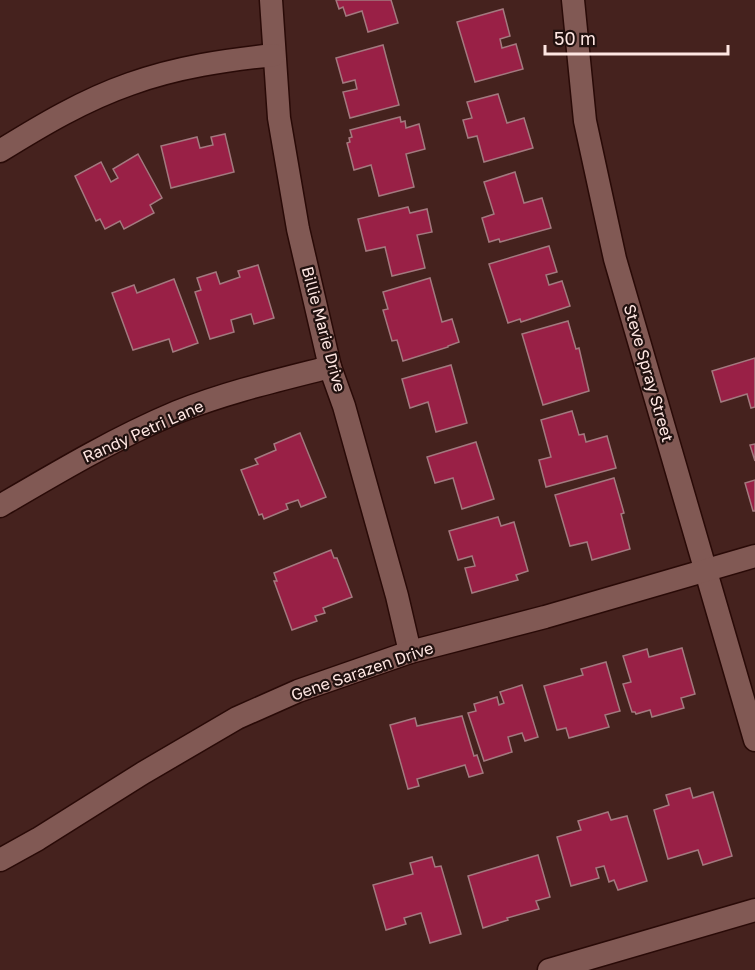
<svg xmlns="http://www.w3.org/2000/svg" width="755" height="970" viewBox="0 0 755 970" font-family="'Golos Text',sans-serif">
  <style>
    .building { fill: #992046; stroke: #a3797f; stroke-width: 1.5 }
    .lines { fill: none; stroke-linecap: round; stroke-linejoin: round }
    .minor-casing { stroke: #290a07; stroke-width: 25 }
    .minor { stroke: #815954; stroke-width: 22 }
    .labels { text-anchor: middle; stroke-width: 4.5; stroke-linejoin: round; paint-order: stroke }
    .street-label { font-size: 16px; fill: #fee6e2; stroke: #21110f }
  </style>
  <rect width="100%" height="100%" fill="#45221e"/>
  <g class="building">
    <path d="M336,0H391L398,23L368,32L362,11L346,16L343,7L339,9Z"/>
    <path d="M503,9L510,36L500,39L502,48L516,44L523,69L475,82L457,22Z"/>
    <path d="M383,45L399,105L350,118L343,92L357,89L355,80L343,83L336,58Z"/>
    <path d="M498,94L507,123L524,118L533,148L484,162L477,136L468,138L463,120L472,118L467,102Z"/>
    <path d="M400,117L401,122L405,121L406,128L419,124L425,149L406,154L414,187L379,196L371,165L354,170L347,143L350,142L349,138L352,137L350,130Z"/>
    <path d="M225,134L234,172L171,188L161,146L197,137L200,148L213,145L211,137Z"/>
    <path d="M138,154L162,198L150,205L154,213L124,229L120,221L105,229L100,219L96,221L75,176L101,162L111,182L118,178L113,169Z"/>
    <path d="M515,172L524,203L542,198L551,228L500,242L499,239L489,242L482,218L494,214L484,182Z"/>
    <path d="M408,207L410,213L427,209L432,232L417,235L425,268L392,276L385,247L366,251L358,219Z"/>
    <path d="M549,246L557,272L546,275L549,285L562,281L570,306L521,322L520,319L508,323L489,264Z"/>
    <path d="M258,265L274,318L254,324L251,314L231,320L234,332L210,339L195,292L201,290L197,278L216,272L220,284L240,277L238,271Z"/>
    <path d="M430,278L442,322L452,319L459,342L448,346V347L403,361L397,340L392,341L383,310L388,309L383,292Z"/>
    <path d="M174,279L198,343L173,352L169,339L133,350L112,293L134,285L137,293Z"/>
    <path d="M568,321L576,349L579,348L589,391L543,405L522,334Z"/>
    <path d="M755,358V407L751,408L747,394L721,402L712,371Z"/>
    <path d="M451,365L467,423L436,432L428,402L410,408L402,379Z"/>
    <path d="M572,411L579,435L584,434L586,442L607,436L616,468L546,487L539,460L551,457L541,420Z"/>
    <path d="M300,433L326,497L301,507L298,500L286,504L288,509L264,519L262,514L259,515L241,470L258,464L255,459L276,450L274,444Z"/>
    <path d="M476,442L494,499L462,509L453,478L435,483L427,457Z"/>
    <path d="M755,444V461L750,445Z"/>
    <path d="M614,478L624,513L621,514L630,549L592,560L587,542L570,546L555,495Z"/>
    <path d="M755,480V511H753L745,483Z"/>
    <path d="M498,517L501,526L514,522L528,571L516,575L518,580L472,593L465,568L475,566L472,556L458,560L449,531Z"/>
    <path d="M331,550L334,558H337L352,597L323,608L325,613L315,616L317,621L292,630L274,581H277L274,573Z"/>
    <path d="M682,648L695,694L681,698L684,708L652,717L650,710L636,714L635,712H632L623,684L631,682L623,656L647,649L649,657Z"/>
    <path d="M606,662L620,711L605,715L609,727L569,738L566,728L557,730L544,686L583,675L581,669Z"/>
    <path d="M522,685L538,737L525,741L522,733L508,737L512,752L484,761L468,713L476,711L474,704L497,697L499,705L504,703L500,692Z"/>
    <path d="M462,716L474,756L477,755L483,773L469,777L465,765L417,779L419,786L408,789L390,725L415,718L417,726Z"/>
    <path d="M690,788L693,798L713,792L732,856L703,865L698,850L668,859L654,810L669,805L666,795Z"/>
    <path d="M608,812L611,820L627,816L647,881L618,890L614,880L609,882L604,866L596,868L599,878L571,886L557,837L581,830L578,821Z"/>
    <path d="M538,855L550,897L536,901L539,909L507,918L508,920L483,928L468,876Z"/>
    <path d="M432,857L435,867L441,866L461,934L430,943L421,913L404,918L406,924L386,930L373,885L413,874L410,863Z"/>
  </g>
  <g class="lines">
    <defs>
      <g id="minor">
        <path d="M271,0L279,118L298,229L330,367L344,406L397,596L410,652"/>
        <path d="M573,0L585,121L615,259L755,740"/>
        <path d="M0,151C42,125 84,100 130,84C177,67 226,60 274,55"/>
        <path d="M0,506C58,472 115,438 177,412C227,392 279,380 330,367"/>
        <path d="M0,860L38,839L143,773L237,718L298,691L410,652L545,617L755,556"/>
        <path d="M549,970L755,910"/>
      </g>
    </defs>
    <use href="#minor" class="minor-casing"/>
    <use href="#minor" class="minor"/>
  </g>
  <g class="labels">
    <g class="street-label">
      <text transform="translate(324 329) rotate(75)" y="6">Billie Marie Drive</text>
      <text transform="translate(649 373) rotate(74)" y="6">Steve Spray Street</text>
      <text transform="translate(143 431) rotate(-24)" y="6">Randy Petri Lane</text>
      <text transform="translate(362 671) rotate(-19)" y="6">Gene Sarazen Drive</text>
    </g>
  </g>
  <path d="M545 45v9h183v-9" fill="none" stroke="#fee6e2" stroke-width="3"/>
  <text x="554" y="45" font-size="18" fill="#fee6e2" stroke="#21110f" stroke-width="4.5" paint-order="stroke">50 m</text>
</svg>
